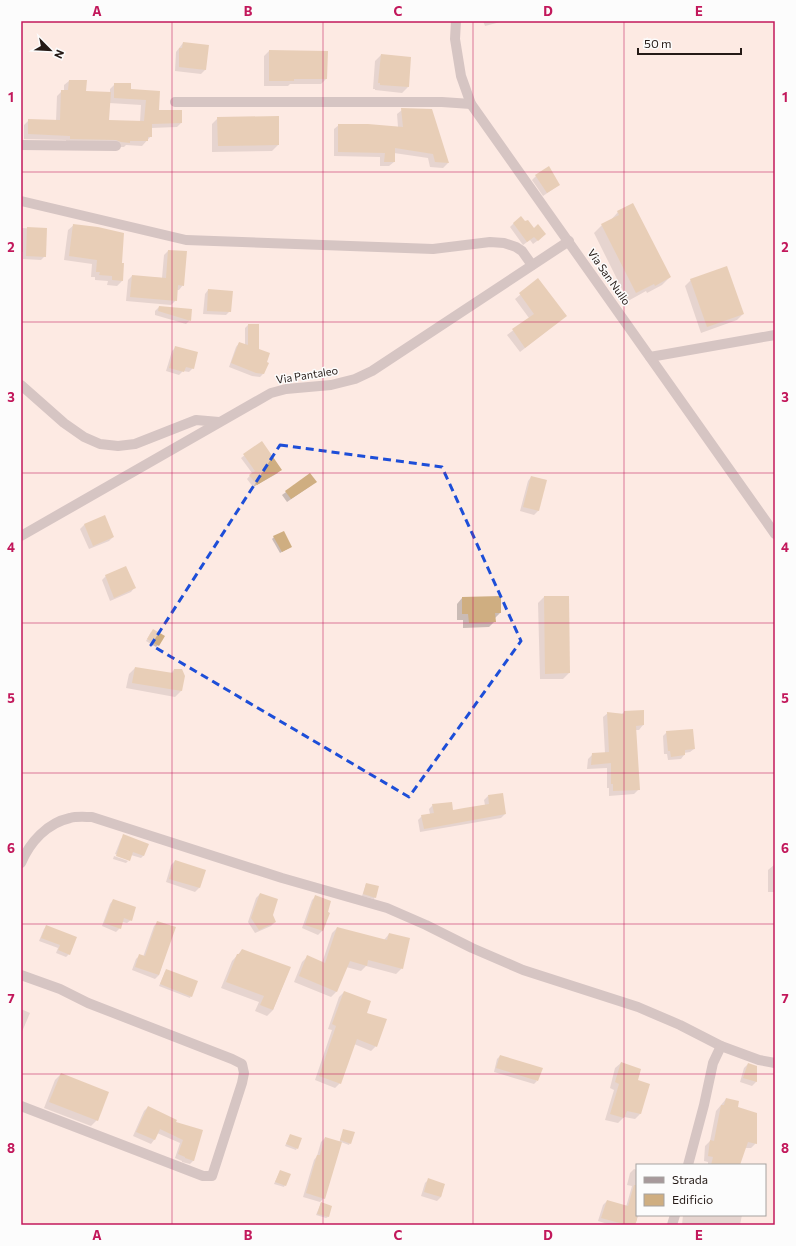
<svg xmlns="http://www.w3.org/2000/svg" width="796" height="1246" viewBox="0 0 796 1246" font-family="Commissioner,sans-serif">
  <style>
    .shadow { fill: #0003; fill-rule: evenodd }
    .building { fill: #cfae81 }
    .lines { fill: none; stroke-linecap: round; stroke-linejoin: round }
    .minor { stroke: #a7999b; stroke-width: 10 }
    .marked { fill: none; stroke: #1d4ed8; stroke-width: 3; stroke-dasharray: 8 5; stroke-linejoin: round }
    .grid { fill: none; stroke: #c2185b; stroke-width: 1; stroke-opacity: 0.55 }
    .labels { text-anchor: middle; stroke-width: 3; stroke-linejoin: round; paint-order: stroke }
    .street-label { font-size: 11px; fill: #251a16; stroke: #fcfcfc }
    .neatline { fill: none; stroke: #c2185b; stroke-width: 1.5 }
    .grid-label { font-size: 13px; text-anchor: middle; font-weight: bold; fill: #c2185b }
  </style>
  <rect width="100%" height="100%" fill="#fdeae3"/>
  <g class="shadow">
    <path d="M483,21H504L485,26Z"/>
    <path d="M183,43L208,46L205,70L201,74L175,71L176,52Z"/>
    <path d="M269,51L327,52L326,79L321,84H290L288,86H264V56Z"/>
    <path d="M381,55L408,87L402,93L375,90V89H373L375,61Z"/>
    <path d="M69,81L85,92L110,93V89L115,84L130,90L159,92L158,111L181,123L177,127L151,128V136L142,146L126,145L124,147H116L66,143V140L24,139V125L29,120L56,121L57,96L62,91H64V85ZM109,103L141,105L140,122L108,121Z"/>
    <path d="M402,110H431L448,163L443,168L430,167L428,158L394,153V162L389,166H380V157L334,156V129L339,125L398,127L397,114Z"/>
    <path d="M218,118L278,145L272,151L212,152V124Z"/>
    <path d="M536,176L559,185L543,196L532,180Z"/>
    <path d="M618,212L670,277L662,285L647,293L646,291L628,301L594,233L602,225L610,221Z"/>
    <path d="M514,223L541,238L533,244L530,240L523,245L510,227Z"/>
    <path d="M74,225L121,264L122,281L117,286L107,285L108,281L95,280V277H91L92,264L64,260L68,230Z"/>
    <path d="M21,228L46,229L45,256L41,260L23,259V252H21Z"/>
    <path d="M168,251L183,285L179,290H177L176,300L171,305L126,301L128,280L132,276L162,278L164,255Z"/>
    <path d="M538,280L566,316L520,352L507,335L529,318L515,299Z"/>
    <path d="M691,280L743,314L737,320L701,333L685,286Z"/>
    <path d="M208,290L230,311L226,315L203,314L205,294Z"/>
    <path d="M159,307L190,320L186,324L155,315V311Z"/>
    <path d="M248,325L258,350L263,374L260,377L252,376L229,367L236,347L239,343L245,345V328Z"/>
    <path d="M176,347L193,368L189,372L183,371L179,375L166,371L172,351Z"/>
    <path d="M262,442L278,473L253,487L247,479L252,473L241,458Z"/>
    <path d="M531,477L546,480L538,511L534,515L520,511L528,481Z"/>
    <path d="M312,485L287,502L282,495L286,492Z"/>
    <path d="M105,517L113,537L109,541L89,549L80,529L84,525Z"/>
    <path d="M274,537L289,548L280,553L272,539Z"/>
    <path d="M106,576L134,588L131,592L110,601L102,580Z"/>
    <path d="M544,597L569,673L563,679H540L538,603Z"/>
    <path d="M462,598L500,613L495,618V621L489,627L463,628V620H457V604Z"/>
    <path d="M151,632L158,645L156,647L146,641Z"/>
    <path d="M135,668L170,674L174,670L184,676L181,691L175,697L126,688L129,674Z"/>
    <path d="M624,712L643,725L639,730H635L639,789L634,794L609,796V788H607V768L587,769L588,759L593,754L605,753L603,717L608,713L622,714Z"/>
    <path d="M667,732L694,749L690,752L684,753V755L681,759L668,760L667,754H664L663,736Z"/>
    <path d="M488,796L505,814L501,818L420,832L418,820L422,816L430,814L429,809L433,805L452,811L485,805L484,800Z"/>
    <path d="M124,836L144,855L141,858L131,855L129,859L115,854L121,839Z"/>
    <path d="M114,856L128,861L126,863L113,859Z"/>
    <path d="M175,861L205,871L199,888L195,892L166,882L171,865Z"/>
    <path d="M774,865H775V892H768V870Z"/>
    <path d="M366,884L375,897L374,899L362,896Z"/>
    <path d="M260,894L275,922L271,926L255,933L248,922L256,898Z"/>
    <path d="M316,896L329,913L322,931L318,935L302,928L312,900Z"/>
    <path d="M113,900L131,920L127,923L122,922L120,928L116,932L102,926L110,904Z"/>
    <path d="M158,922L174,928L159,975L155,979L132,970L136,959L140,955L143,957L154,926Z"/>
    <path d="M47,926L69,954L66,957L56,953L58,948L39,941L44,929Z"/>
    <path d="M337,928L384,940L389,934L402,968L396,974L366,966L361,971L346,967L336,992L331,997L294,982L302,962L307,957L322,963L332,933Z"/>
    <path d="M242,950L290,968L273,1010L267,1016L255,1011L259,1002L221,988L232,961Z"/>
    <path d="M165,972L191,996L190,998L159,986Z"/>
    <path d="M344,992L366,1013L376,1046L371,1051L354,1044L340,1083L335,1088L315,1080L332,1030L328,1029L339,997Z"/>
    <path d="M21,1009L30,1013L21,1034Z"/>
    <path d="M500,1056L537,1081L534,1084L494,1072L497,1059Z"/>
    <path d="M621,1063L637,1081L648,1085L640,1114L635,1119L624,1117L618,1123L605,1120L614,1090L610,1088L615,1068Z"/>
    <path d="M748,1064L756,1067V1082L752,1086L740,1082L744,1068Z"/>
    <path d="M61,1074L97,1120L91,1126L44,1108L55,1080Z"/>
    <path d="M726,1099L737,1108L756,1143L751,1148H745L739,1165H708V1162L704,1161L705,1146L710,1141L716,1111Z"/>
    <path d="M148,1107L175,1123L194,1160L190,1164L182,1162V1161L175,1158L180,1143L157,1133L154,1140L151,1144L133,1136L144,1111Z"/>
    <path d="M344,1130L350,1143L349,1145L341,1142L324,1198L320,1202L303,1197L314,1160L317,1156L321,1142L325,1138L339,1143Z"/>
    <path d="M290,1135L297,1148L296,1150L285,1146Z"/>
    <path d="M634,1169L637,1170V1215H639L634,1225H611L598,1221L603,1205L607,1201L626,1207L632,1186L627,1185L630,1173Z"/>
    <path d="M280,1171L290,1174L284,1187L274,1184Z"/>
    <path d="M428,1180L444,1184L441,1197L437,1201L421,1196L425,1183Z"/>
    <path d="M321,1203L328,1217L326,1218L316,1215Z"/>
    <path d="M683,1215H742L740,1225H682Z"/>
  </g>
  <g class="building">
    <path d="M183,42L209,45L206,70L179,67V48H182Z"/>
    <path d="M269,50L328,51L327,79H294V81H269Z"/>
    <path d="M381,54L411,57L409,87L380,85V83H378Z"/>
    <path d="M69,80H87L86,91L111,92L109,120L144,121L146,100L114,98V83H131V89L160,91L159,110H182V123L152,124V137H148V141H130V143L121,142L116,140L70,139V136L28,134V119L60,120L61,90H68Z"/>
    <path d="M401,108L432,109L449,163L435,162L433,154L395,148V162H384L385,153L338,152V124H368L403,127Z"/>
    <path d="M279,116V145L218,146L217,117Z"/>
    <path d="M549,166L560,185L547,193L535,175Z"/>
    <path d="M633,203L671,277L655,286L654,284L636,293L601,224L619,215L617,211Z"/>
    <path d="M521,216L525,221L528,220L534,228L538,224L546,234L538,241L534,237L527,242L513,223Z"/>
    <path d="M73,224L98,227L124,233L122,263H124L123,281L112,280V276L99,275L100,272H96L97,260L69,256Z"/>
    <path d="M27,227L47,228L46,257L26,256Z"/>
    <path d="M168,250L187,251L184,286L178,285L177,301L130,297L132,275L166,278Z"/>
    <path d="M727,266L744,314L707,327L690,279Z"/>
    <path d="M538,278L567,316L525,348L512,329L534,314L519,293Z"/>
    <path d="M208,289L233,291L231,312L207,311Z"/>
    <path d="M159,306L192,309L191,321L158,311Z"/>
    <path d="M248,324H259V349L270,353L267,362L269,363L264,374L256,373L231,363L239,342L248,345Z"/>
    <path d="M175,346L198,352L194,369L186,367L184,372L169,368Z"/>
    <path d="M262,441L282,470L257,485L249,475L255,471L243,454Z"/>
    <path d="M310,473L317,482L291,499L285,491Z"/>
    <path d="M531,476L547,480L539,511L523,507Z"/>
    <path d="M105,515L114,537L93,546L84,524Z"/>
    <path d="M284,531L292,547L282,552L273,536Z"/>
    <path d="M126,566L136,588L114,598L105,575Z"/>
    <path d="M501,596V613H495L496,622L469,623L468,614H462V597Z"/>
    <path d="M544,596H569L570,673L545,674Z"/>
    <path d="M153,629L165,636L159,646L147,639Z"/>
    <path d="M135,667L173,673L174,669H182L185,676L182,691L132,683Z"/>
    <path d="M644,710V725L636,726L640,790L613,791V784H611V763L591,765L592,753L609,752L607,712L624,714V711Z"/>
    <path d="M693,729L695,749L685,750V755L671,757L670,751H668L666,731Z"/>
    <path d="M503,793L506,814L424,829L421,815L434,813L432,804L452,802L453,810L464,808L489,804L488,795Z"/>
    <path d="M123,834L149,844L144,856L133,852L130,861L116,856Z"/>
    <path d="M175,860L206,870L200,888L169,879Z"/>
    <path d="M366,883L379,886L376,898L363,894Z"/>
    <path d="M260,893L278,899L273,915L276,922L259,930L251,918Z"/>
    <path d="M315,895L331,901L328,912L330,913L323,931L305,925Z"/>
    <path d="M113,899L136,907L132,921L124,918L121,929L104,923Z"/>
    <path d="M157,921L176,927L159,975L135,967L139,954L145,956Z"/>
    <path d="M46,925L77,937L70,955L58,950L60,945L41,938Z"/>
    <path d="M337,927L387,940L389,933L410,938L403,969L368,960L367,966L350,961L337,992L299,976L307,955L325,963Z"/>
    <path d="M242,949L291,967L273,1010L260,1005L264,996L226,982L237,954H239Z"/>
    <path d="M166,969L198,981L192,997L160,984Z"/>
    <path d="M344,991L371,1001L367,1013L387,1019L377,1047L357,1039L341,1084L319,1076L336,1026L332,1024Z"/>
    <path d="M500,1055L543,1068L538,1081L496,1068Z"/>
    <path d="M621,1062L641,1069L638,1080L650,1084L641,1114L627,1111L624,1118L610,1114L619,1084L615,1082Z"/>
    <path d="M748,1063L757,1066V1082L743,1078Z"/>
    <path d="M61,1073L109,1092L98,1121L49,1102Z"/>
    <path d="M726,1098L739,1101L738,1107L757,1113V1144L748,1142L740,1165H711L713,1157L708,1156L710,1140L714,1141L721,1105H724Z"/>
    <path d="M148,1106L177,1120L176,1122L203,1130L194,1161L185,1158V1157L178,1154L183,1140L160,1129L155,1140L136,1132Z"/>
    <path d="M343,1129L355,1132L351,1144L340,1140Z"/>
    <path d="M290,1134L302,1138L298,1149L286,1144Z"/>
    <path d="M325,1137L342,1142L325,1199L306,1193L317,1155H320Z"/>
    <path d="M280,1170L291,1174L286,1186L275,1182Z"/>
    <path d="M428,1178L445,1184L441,1197L424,1192Z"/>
    <path d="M634,1185H637V1220L635,1225H627L601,1218L607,1200L628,1206Z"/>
    <path d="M321,1202L332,1206L329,1217L317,1214Z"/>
  </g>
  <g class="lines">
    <g class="minor">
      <path d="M456,21L455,39L461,76L471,104L775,534"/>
      <path d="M175,102H442L471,104"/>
      <path d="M21,145L116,146"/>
      <path d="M21,201L186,240L433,249L490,242L504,243L516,247L522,251L532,265"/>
      <path d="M650,357L775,335"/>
      <path d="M21,385L64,423L84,437L100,444L118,446L135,444L196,420L219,422"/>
      <path d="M21,536L271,393L286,389L331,385L355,379L372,371L569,241"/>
      <path d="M21,863C30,842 47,823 70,818C77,816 85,817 92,817L282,878L387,908L426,925L472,948L523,970L638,1007L680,1025L721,1046L759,1060L775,1063"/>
      <path d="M21,975L60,989L88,1003L232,1059L242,1064L244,1073L242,1083L212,1176H203L21,1106"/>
      <path d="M688,1165L704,1105L713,1063L721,1046"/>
      <path d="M672,1225L675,1215"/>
    </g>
  </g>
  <path d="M0 0H796V1246H0ZM280,445L442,467L521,641L409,797L151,645Z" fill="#fdeae3" fill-opacity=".55" fill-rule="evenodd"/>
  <path class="marked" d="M280,445L442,467L521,641L409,797L151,645Z"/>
  <path class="grid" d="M172,21V1225M323,21V1225M473,21V1225M624,21V1225M21,172H775M21,322H775M21,473H775M21,623H775M21,773H775M21,924H775M21,1074H775"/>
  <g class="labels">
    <g class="street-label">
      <text transform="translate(609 277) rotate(55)" y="4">Via San Nullo</text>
      <text transform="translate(307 375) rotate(-9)" y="4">Via Pantaleo</text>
    </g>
  </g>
  <rect width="796" height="1246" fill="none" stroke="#fcfcfc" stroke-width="44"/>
  <rect x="636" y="1164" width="130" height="52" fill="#fcfcfc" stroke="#a6a2a0"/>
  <rect x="644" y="1177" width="20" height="6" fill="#a7999b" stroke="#a6a2a0"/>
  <text x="672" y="1184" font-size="12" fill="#251a16">Strada</text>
  <rect x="644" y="1194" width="20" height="12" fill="#cfae81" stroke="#a6a2a0"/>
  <text x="672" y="1204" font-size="12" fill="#251a16">Edificio</text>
  <g transform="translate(50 50) rotate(114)" stroke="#fcfcfc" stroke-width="3" paint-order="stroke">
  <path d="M0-3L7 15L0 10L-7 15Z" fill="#251a16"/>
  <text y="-6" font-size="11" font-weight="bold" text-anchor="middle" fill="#251a16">N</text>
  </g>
  <path d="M638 48v6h103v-6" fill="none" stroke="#251a16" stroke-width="2"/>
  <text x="644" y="48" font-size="12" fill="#251a16" stroke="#fcfcfc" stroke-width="3" paint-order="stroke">50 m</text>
  <rect x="22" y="22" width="752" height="1202" class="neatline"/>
  <g class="grid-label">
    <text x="97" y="16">A</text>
    <text x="248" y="16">B</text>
    <text x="398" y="16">C</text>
    <text x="548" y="16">D</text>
    <text x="699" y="16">E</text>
    <text x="11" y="102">1</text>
    <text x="785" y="102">1</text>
    <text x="11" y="252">2</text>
    <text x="785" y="252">2</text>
    <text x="11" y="402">3</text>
    <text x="785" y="402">3</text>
    <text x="11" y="552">4</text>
    <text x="785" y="552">4</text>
    <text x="11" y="703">5</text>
    <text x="785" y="703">5</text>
    <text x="11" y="853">6</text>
    <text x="785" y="853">6</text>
    <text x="11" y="1003">7</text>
    <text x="785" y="1003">7</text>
    <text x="11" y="1153">8</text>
    <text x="785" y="1153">8</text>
    <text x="97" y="1240">A</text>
    <text x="248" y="1240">B</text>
    <text x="398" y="1240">C</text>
    <text x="548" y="1240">D</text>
    <text x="699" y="1240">E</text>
  </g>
</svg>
